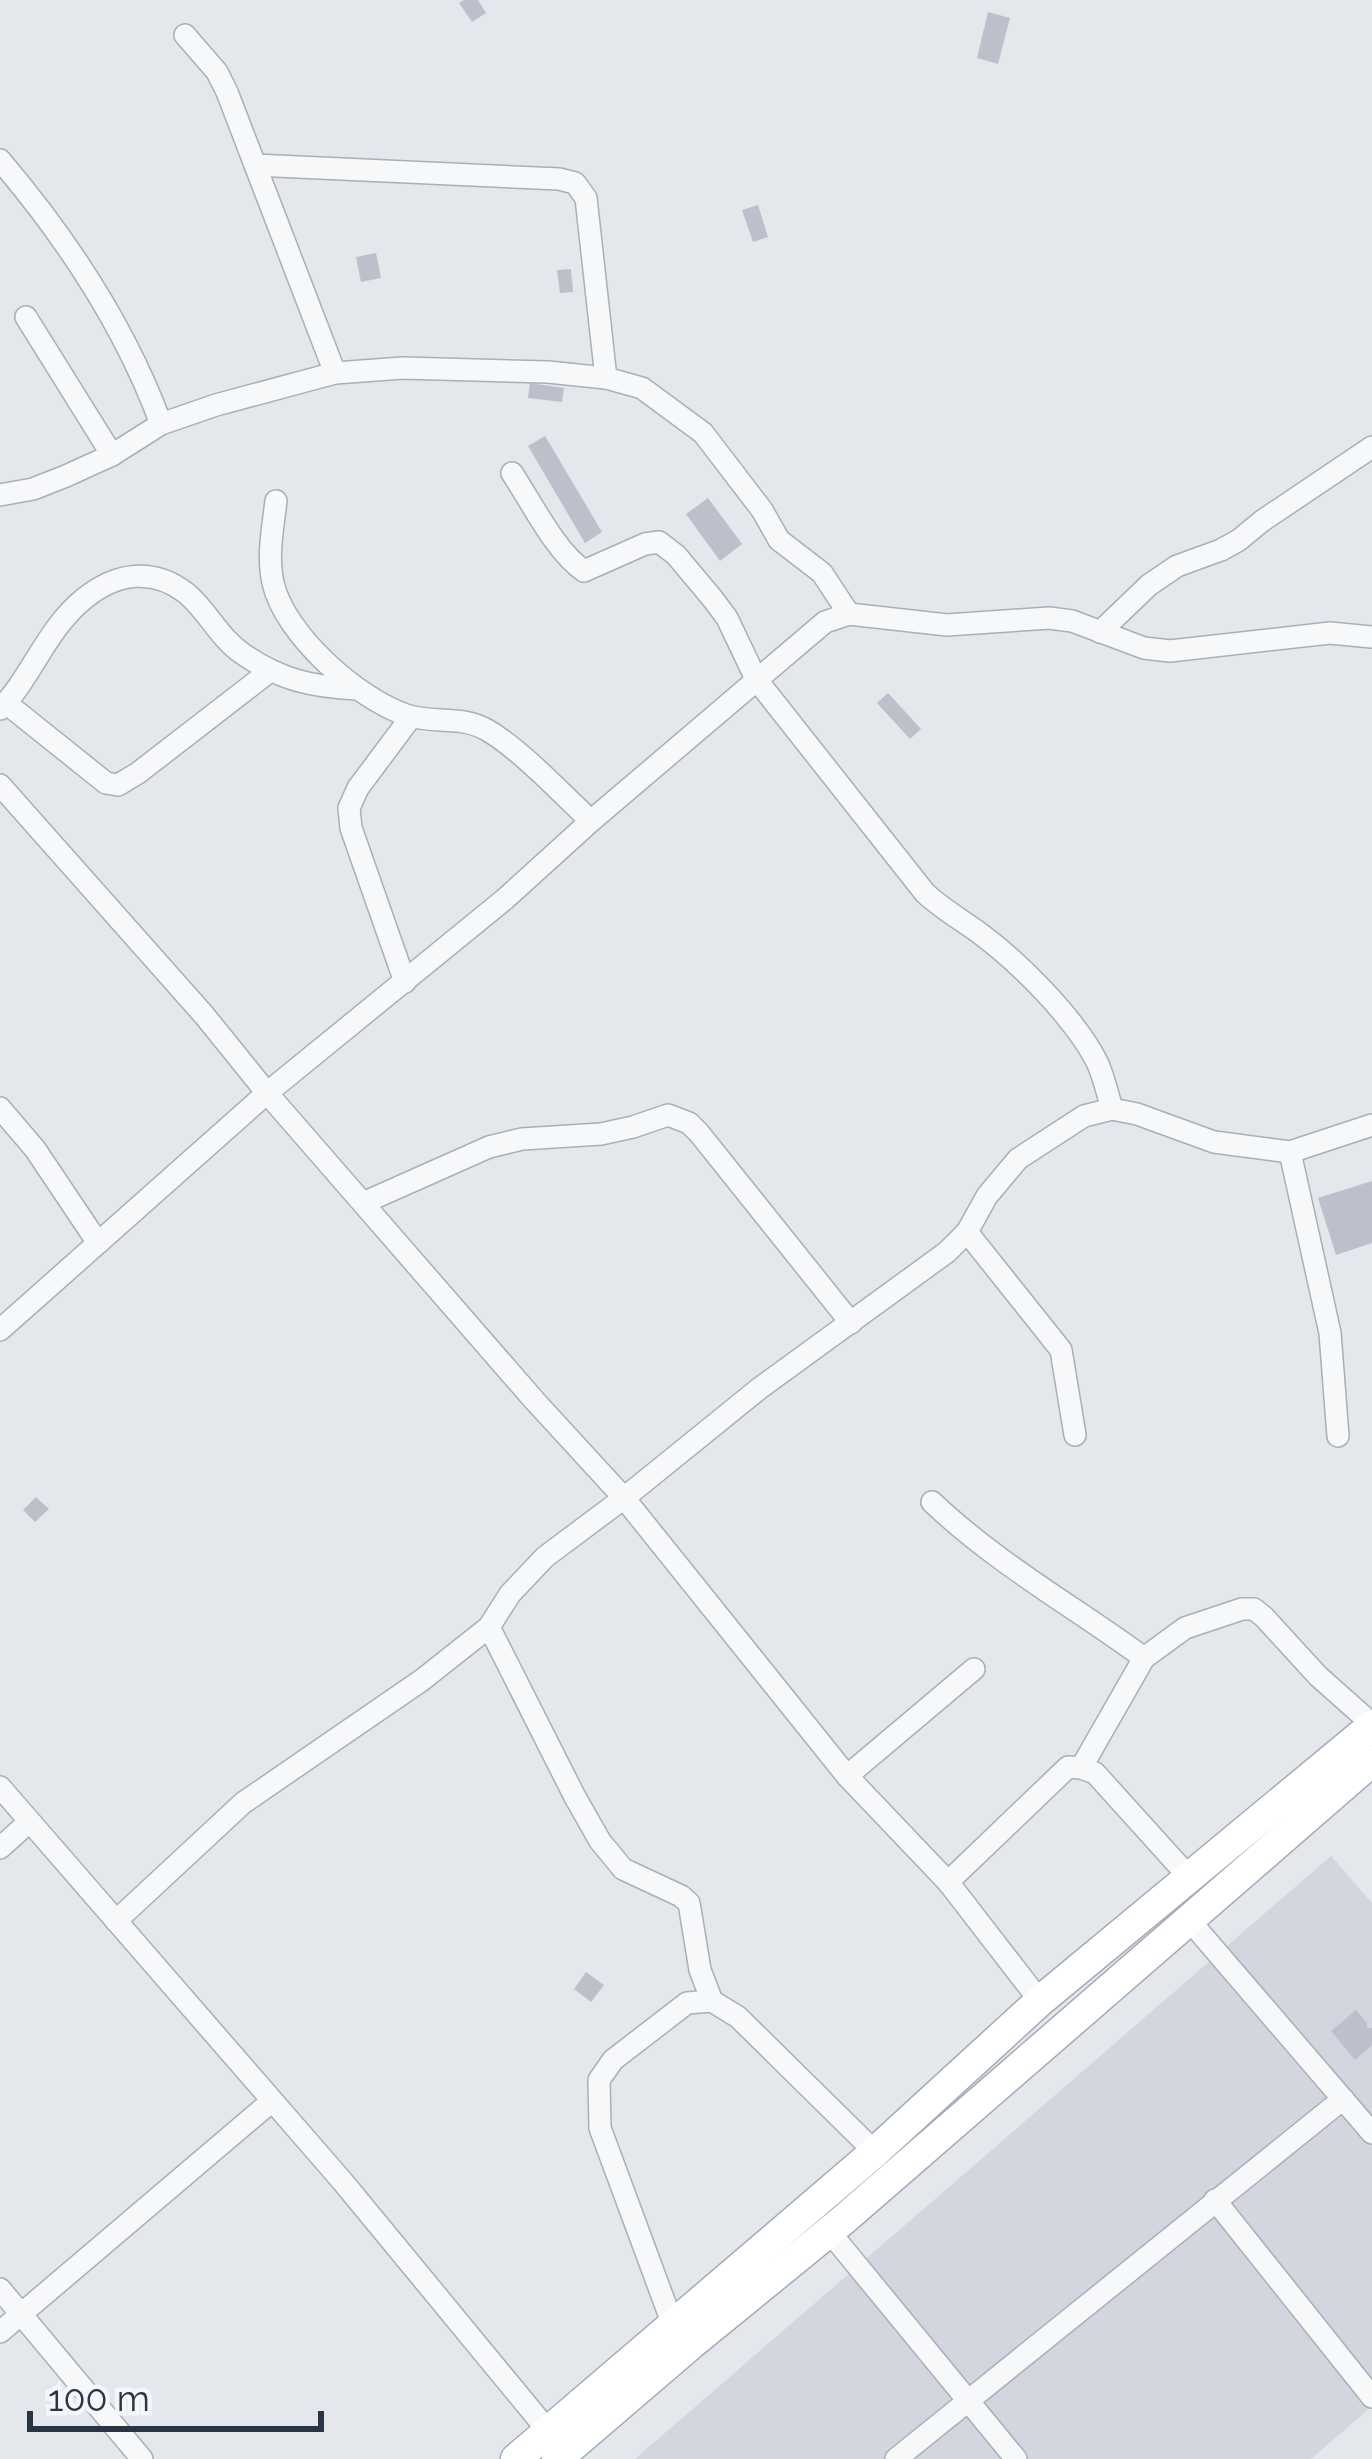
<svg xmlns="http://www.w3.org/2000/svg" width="1372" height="2459" viewBox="0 0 1372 2459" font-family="Raleway,sans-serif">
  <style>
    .built { fill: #d2d6de }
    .building { fill: #bbc0ca }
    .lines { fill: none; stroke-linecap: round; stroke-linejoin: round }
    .street-casing { stroke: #a9aeb7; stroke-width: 24 }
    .primary-casing { stroke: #a3abb8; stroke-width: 33 }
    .street { stroke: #f7f8fa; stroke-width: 21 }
    .primary { stroke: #fff; stroke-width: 30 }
  </style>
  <rect width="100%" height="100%" fill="#e4e7ec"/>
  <path class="built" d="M1331,1856L1372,1903V2406L1311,2459H635Z"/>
  <g class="building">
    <path d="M464,0H478L486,13L472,22L459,3Z"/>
    <path d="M988,12L1010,18L998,64L977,58Z"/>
    <path d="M758,205L768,237L753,242L742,210Z"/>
    <path d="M376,253L381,278L361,282L356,257Z"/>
    <path d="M571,269L573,292L560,293L557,270Z"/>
    <path d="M530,383L564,388L562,402L528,398Z"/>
    <path d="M545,436L602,532L585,543L528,446Z"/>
    <path d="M708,498L742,544L720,561L686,514Z"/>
    <path d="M888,693L921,729L910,739L877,703Z"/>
    <path d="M1372,1181V1243L1336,1255L1318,1198Z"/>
    <path d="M36,1497L49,1509L35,1522L23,1510Z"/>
    <path d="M586,1972L604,1985L591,2002L574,1989Z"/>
    <path d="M1356,2010L1367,2023V2028H1372V2045L1355,2060L1331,2031Z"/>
  </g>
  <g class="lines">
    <defs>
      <g id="street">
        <path d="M185,35L217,72L227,92L335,373"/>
        <path d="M0,160C68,240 125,326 161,424"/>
        <path d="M255,165L559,179L575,183L586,198L606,378"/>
        <path d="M26,317L112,455"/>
        <path d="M512,473C532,503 555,551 584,571L645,544L659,542L676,555L712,598L727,618L756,679L925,893C941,908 960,919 978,932C1019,962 1076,1019 1098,1064C1104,1078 1108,1095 1112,1109"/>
        <path d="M0,495L33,489L66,476L112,455L161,424L216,405L335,373L403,368L548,372L606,378L642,388L703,433L762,510L779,540L822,573L849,614"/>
        <path d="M276,501C273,527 267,556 273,583C285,635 357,698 406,715C433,724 461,715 487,730C520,749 562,794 591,821"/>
        <path d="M1100,632L1149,585L1177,566L1221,550L1239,540L1262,521L1372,447"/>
        <path d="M6,703L106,783L118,785L138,773L270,671"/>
        <path d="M0,709C32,677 46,629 85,598C116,573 153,567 186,593C208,611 219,638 243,654C281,680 312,687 357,689"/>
        <path d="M0,785L204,1015L267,1093L534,1400L624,1498L847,1776L948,1882L1040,2001"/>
        <path d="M405,982L351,828L349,808L358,788L411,717"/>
        <path d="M0,1108L35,1149L98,1243"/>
        <path d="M1290,1152L1330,1333L1338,1436"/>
        <path d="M363,1203L489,1147L522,1139L601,1134L633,1127L668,1115L689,1123L699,1133L851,1323"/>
        <path d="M967,1232L1061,1350L1075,1435"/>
        <path d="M0,1330L267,1093L505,899L591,821L825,622L849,614L947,625L1049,618L1072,621L1144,648L1170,651L1330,633L1372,637"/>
        <path d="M932,1502C996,1563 1073,1606 1144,1658"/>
        <path d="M489,1627L575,1797L600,1841L623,1869L681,1896L689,1903L700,1970L712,2001"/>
        <path d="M1081,1768L1144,1658L1185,1628L1242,1609H1254L1264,1617L1318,1676L1372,1724"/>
        <path d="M847,1776L974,1669"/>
        <path d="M0,1787L343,2182L549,2432"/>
        <path d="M0,1848L29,1822"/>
        <path d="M948,1882L1068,1767L1081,1768L1095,1773L1189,1877"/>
        <path d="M116,1921L243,1803L422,1680L489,1627L510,1594L545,1557L624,1498L760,1388L947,1252L967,1232L987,1196L1018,1159L1084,1116L1112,1109L1137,1114L1214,1142L1290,1152L1372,1125"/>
        <path d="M1190,1921L1372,2133"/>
        <path d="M1215,2200L1372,2397"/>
        <path d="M828,2230L1016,2459"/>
        <path d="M0,2289L142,2459"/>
        <path d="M673,2325L600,2128L599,2080L613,2060L687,2003L712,2001L738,2017L875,2152"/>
        <path d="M0,2332L272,2101"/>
        <path d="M896,2459L1343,2099"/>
      </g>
      <g id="primary">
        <path d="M516,2459L875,2152L1040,2001L1372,1726"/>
        <path d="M557,2459L690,2345L842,2221L1372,1761"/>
      </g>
    </defs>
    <use href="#street" class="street-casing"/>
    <use href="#primary" class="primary-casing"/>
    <use href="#street" class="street"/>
    <use href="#primary" class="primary"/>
  </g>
  <path d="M30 2411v18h291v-18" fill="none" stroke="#2b3445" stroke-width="6"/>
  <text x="48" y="2411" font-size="36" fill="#2b3445" stroke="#f4f6f9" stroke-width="9" paint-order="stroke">100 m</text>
</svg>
